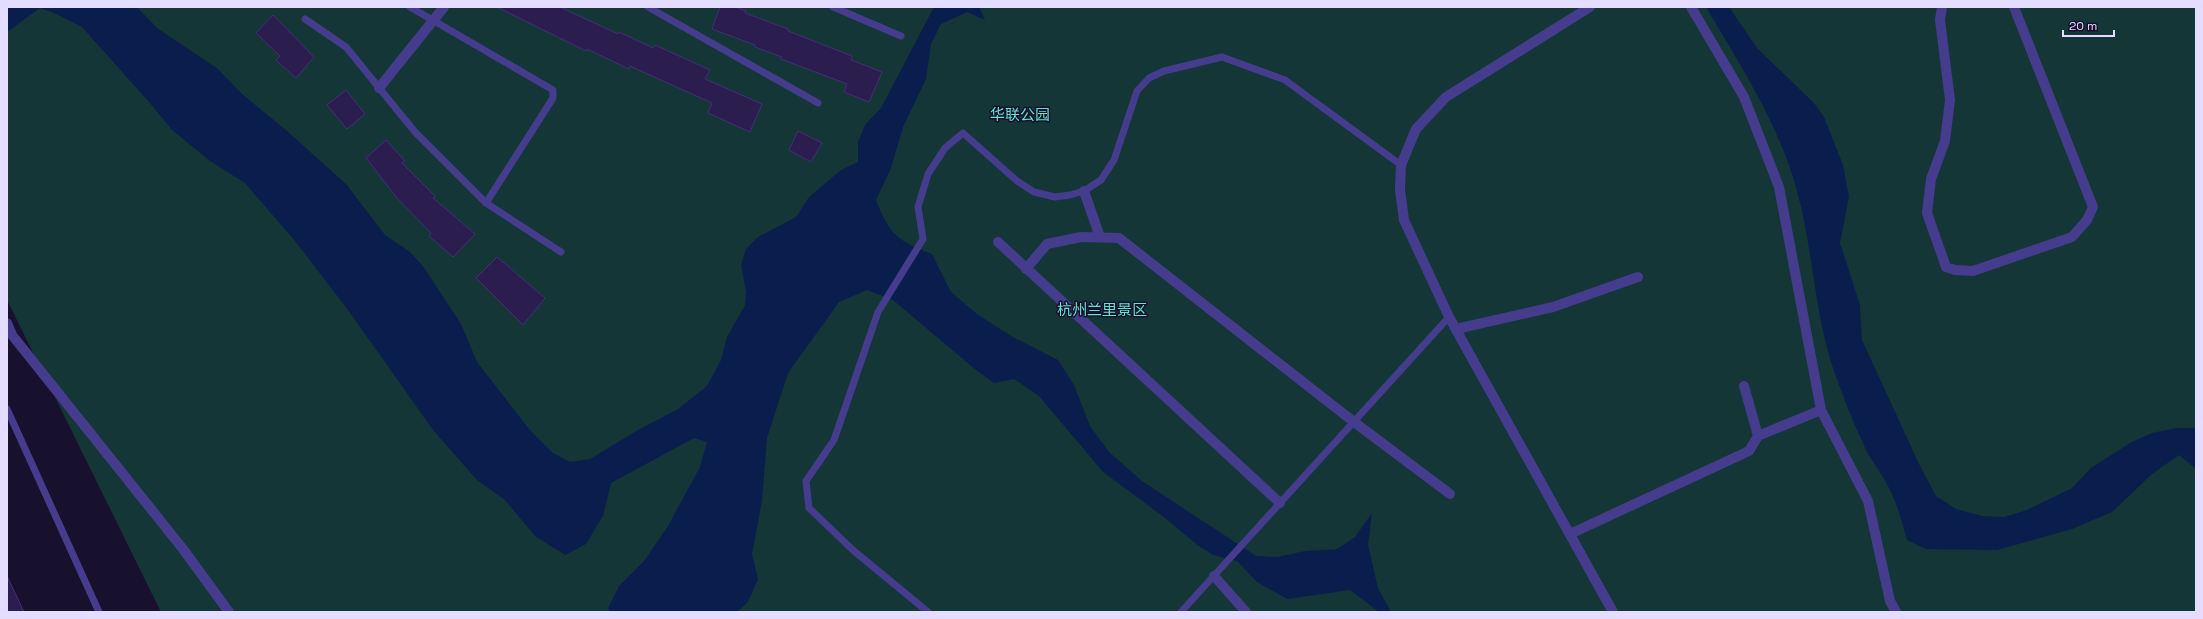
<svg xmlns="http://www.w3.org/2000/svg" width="2203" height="619" viewBox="0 0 2203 619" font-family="'Space Grotesk','Noto Sans SC',sans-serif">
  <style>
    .green { fill: #143637 }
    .water { fill: #0a1e4d }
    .building { fill: #2b1d4e; stroke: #432e7b }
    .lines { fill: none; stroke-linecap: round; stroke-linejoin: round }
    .service { stroke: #453c8d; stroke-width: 7 }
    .minor { stroke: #453c8d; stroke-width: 10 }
    .tertiary { stroke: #453c8d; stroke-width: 10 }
    .labels { text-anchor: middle; stroke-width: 3; stroke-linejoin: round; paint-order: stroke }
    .park-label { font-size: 15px; fill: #65e3cd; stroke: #18112d }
  </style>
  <rect width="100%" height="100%" fill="#18112d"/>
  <path class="green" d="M7,7H2196V612H161L7,300Z"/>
  <g class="water">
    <path d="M7,7H137L157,28L218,69L242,94L287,131L346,184L385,235L410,252L423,266L461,324L477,362L529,429L553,453L570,462L590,459L638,430L678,409L707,386L721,360L727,337L745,305L746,292L741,265L746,249L758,237L796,217L809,197L841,170L858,162V142L865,125L881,108L934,7H979L985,20L967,12L941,24L931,44L926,79L903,127L891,168L876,200C890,236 897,240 932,254L951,292L977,314L1011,336L1058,360L1074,385L1090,426L1109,452L1142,481L1256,556L1277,557L1305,551L1337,549L1355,537L1372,513L1368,545L1378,588L1391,612H1379L1350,590L1287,599L1257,582L1237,561L1213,555L1196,544L1164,517L1103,472L1039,396L1014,379L994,383L976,370L893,300L867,290L839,302L788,373L767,438L762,501L752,554L758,579L748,602L737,612H610L608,608L619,586L644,561L668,526L700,467L707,442L694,438L611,483L603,516L586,544L565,555L535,536L505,500L477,480L433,430L348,310L295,241L245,183L210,161L172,130L149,102L82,27L54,13L40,8L7,32Z"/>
    <path d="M1706,7H1729L1757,48L1814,103L1824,117L1843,165L1849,197L1840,243L1860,305L1862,340L1919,464L1936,496L1956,509L1982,516L2004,517L2027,510L2072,488L2091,468L2130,443L2152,433L2176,428H2196V469L2179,455L2152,474L2112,512L2072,529L1997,550L1926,549L1907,540C1902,522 1897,504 1889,488C1883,476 1874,464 1867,452C1854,425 1843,397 1833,368C1814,311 1813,249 1797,191C1779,124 1740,65 1706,7Z"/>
  </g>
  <g class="building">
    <path d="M497,7H560L618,34L619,32L653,48L655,45L710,70L705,79L762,104L750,132L708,113L712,103L630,66L629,69L587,49L586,51Z"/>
    <path d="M720,7H735L746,11L745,13L788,29V31L852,56L851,60L882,72L869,102L844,92L847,84L781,59L782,57L755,47V45L712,29Z"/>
    <path d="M273,15L314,57L296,78L276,60L280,56L256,33Z"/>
    <path d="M346,90L365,114L347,129L327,105Z"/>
    <path d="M798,131L822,143L811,162L789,150Z"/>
    <path d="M386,140L405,161L402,163L435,196L433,198L475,234L453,257L429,236L431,233L397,198L366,158Z"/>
    <path d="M497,257L545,298L523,325L476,278Z"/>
    <path d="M7,576L24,612H7Z"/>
  </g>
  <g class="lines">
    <g class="service">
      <path d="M410,7L553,90V98L486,203"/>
      <path d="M648,7L818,103"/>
      <path d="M833,7L901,36"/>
      <path d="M305,19L346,47L415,132L486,203L561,252"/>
      <path d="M7,409L99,612"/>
      <path d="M928,612L854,551L809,508L806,481L834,440L878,312L923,239L918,207L928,174L945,148L963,133L1017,181L1034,192L1055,197L1070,195L1084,191L1101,180L1114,160L1137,91L1149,78L1164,71L1222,57L1285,80L1401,165"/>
      <path d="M1181,612L1449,317"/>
    </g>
    <g class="minor">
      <path d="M1691,7L1744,97L1779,187L1821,410L1868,501L1890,601L1896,612"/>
      <path d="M1942,7L1940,20L1950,100L1945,141L1931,179L1927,213L1946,267L1955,270L1973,271L2072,237L2087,220L2093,207L2014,7"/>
      <path d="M379,88L444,7"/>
      <path d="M1084,191L1100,237"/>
      <path d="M998,242L1280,503"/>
      <path d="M1026,269L1047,244L1081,237L1119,238L1354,422L1450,494"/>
      <path d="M7,323L12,335L183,549L229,612"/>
      <path d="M1456,329L1553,307L1638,277"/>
      <path d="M1744,386L1758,436"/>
      <path d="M1570,534L1749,451L1758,436L1821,410"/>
      <path d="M1214,576L1246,612"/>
    </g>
    <path class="tertiary" d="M1590,7L1446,97L1416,129L1401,165L1400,190L1404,220L1449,317L1613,612"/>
  </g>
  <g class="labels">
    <g class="park-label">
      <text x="1020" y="120">华联公园</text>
      <text x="1102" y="315">杭州兰里景区</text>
    </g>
  </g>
  <rect width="2203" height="619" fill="none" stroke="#e4ddff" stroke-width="16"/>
  <path d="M2063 30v6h51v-6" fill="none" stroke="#e4ddff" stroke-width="2"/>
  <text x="2069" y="30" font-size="12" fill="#e4ddff" stroke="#18112d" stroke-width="3" paint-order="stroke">20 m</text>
</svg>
